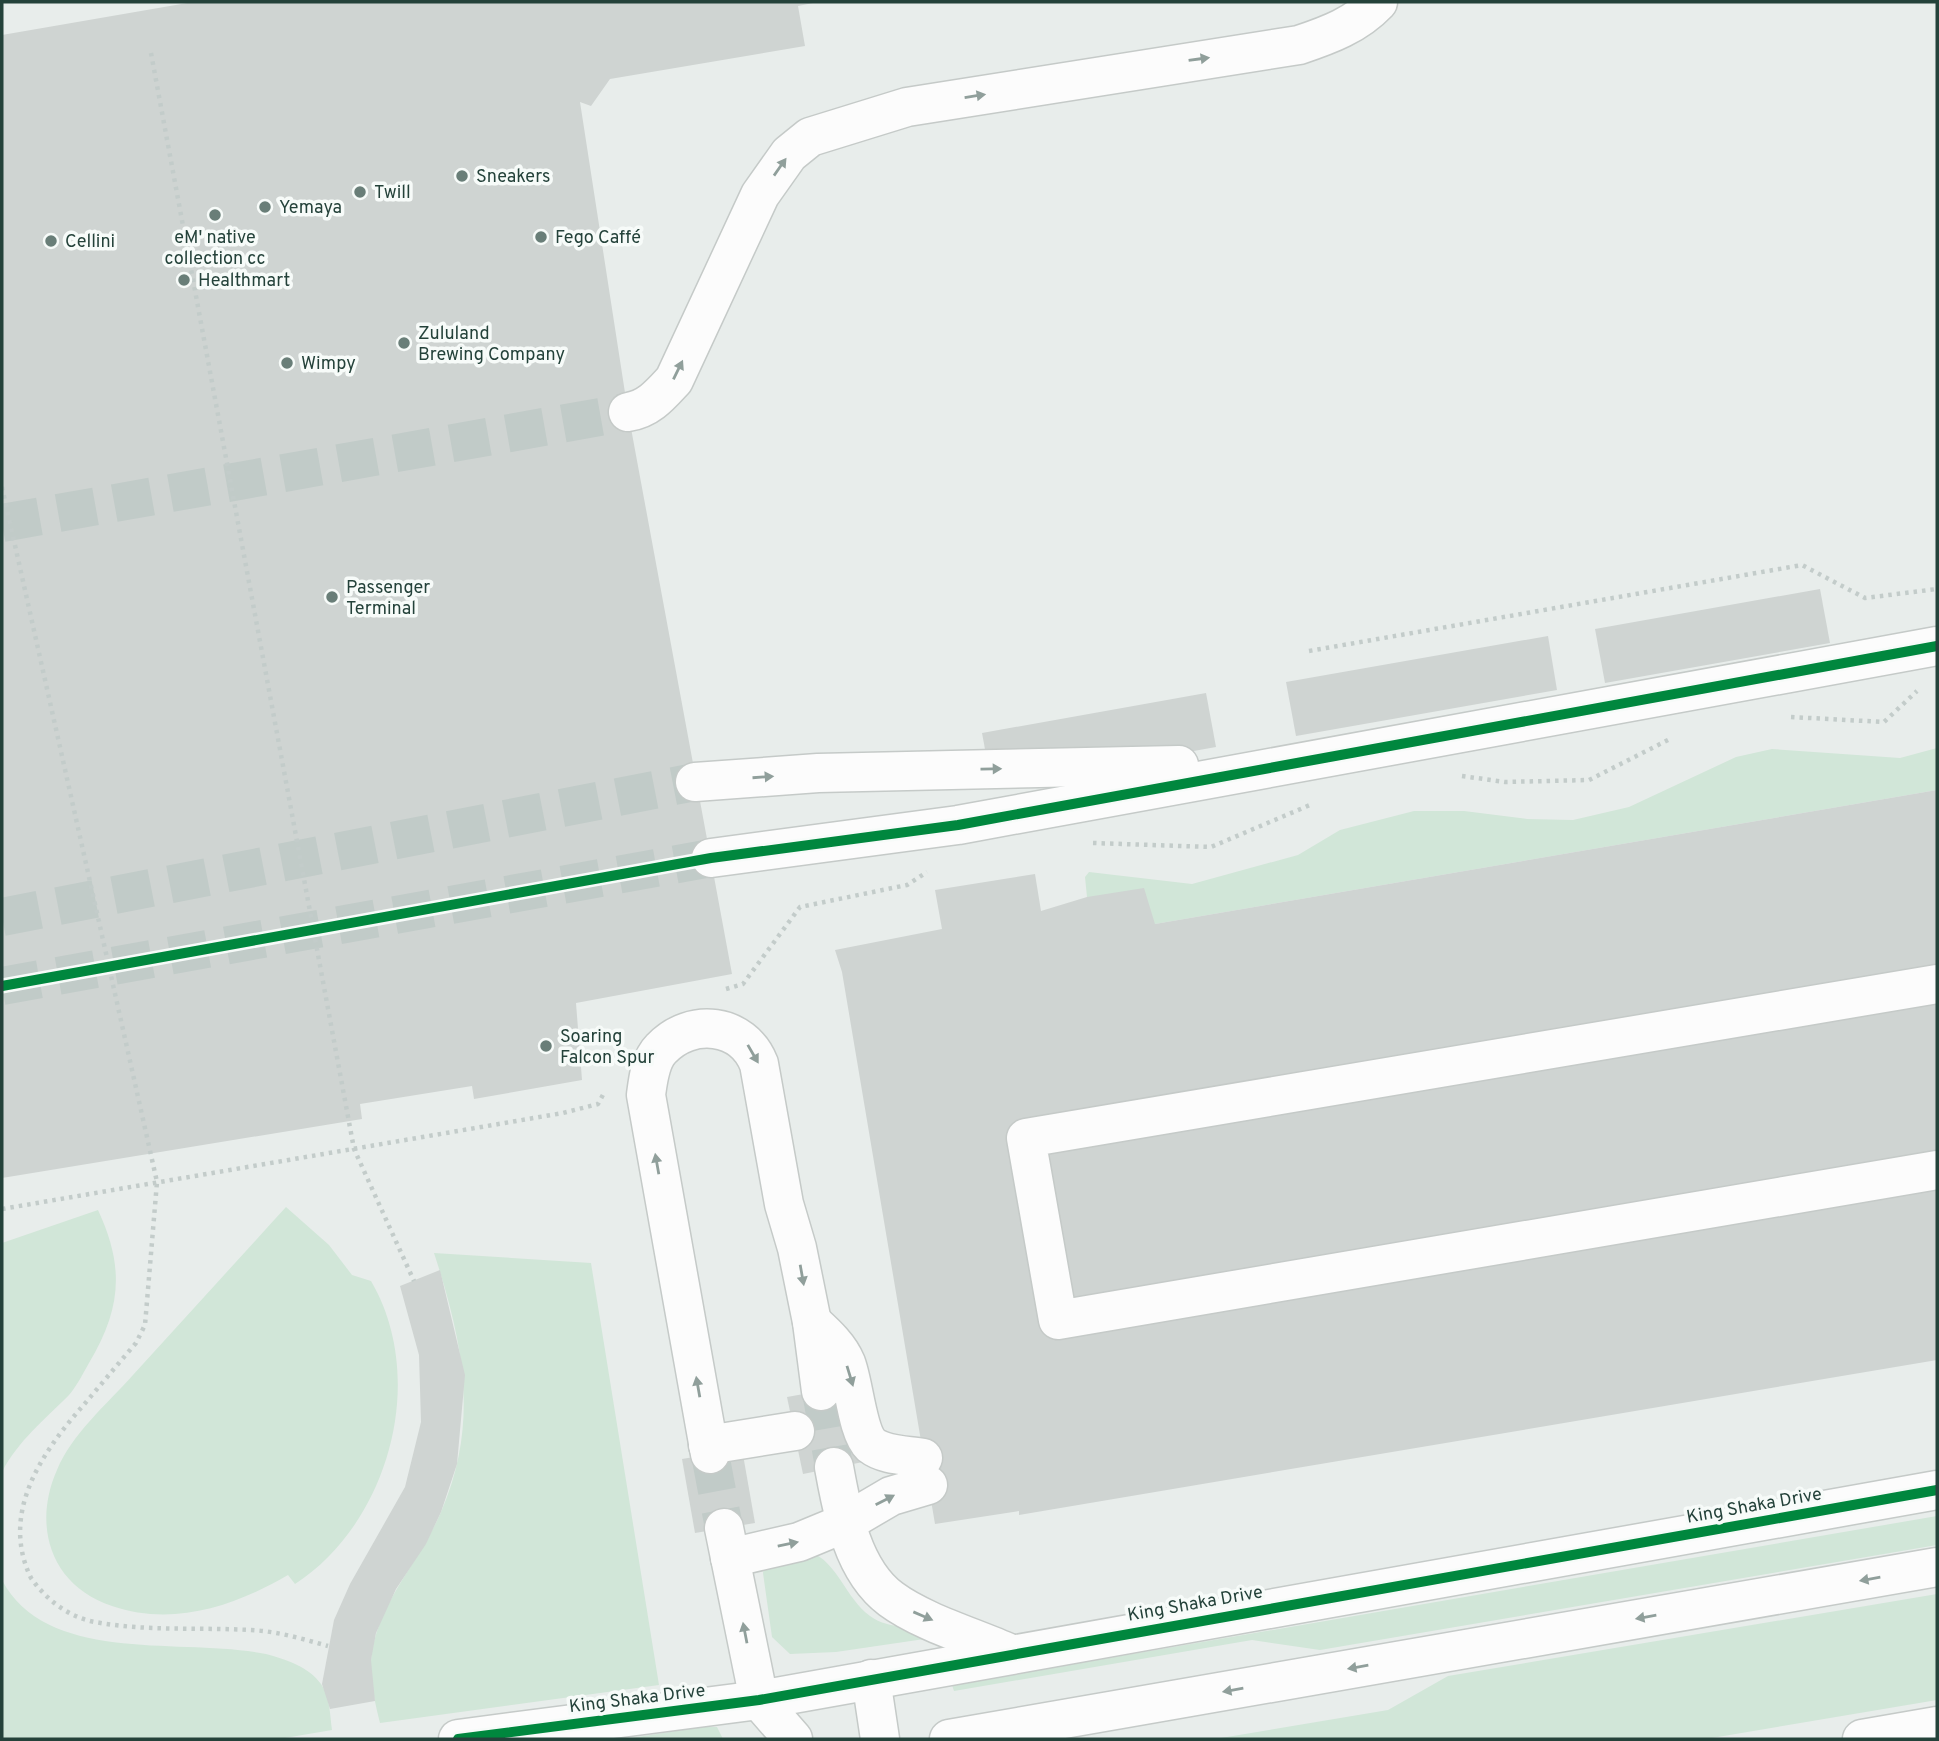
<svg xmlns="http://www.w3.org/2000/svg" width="1939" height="1741" viewBox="0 0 1939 1741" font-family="Overpass,sans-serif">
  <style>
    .green { fill: #d1e6d8 }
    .building { fill: #cfd4d2 }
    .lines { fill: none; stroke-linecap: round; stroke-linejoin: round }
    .minor-tunnel { stroke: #c1cbc8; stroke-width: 38; stroke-dasharray: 38 19; stroke-linecap: butt }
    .minor-casing { stroke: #c5cac8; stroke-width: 41 }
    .path { stroke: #c3ccca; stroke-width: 4.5; stroke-dasharray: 3.5 5; stroke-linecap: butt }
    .minor { stroke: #fcfcfc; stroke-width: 38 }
    .cycleway-casing { stroke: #f7fbf9; stroke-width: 15 }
    .cycleway { stroke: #00873e; stroke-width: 10 }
    .oneway { fill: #909f9b }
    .poi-dot { fill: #697e78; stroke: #f7fbf9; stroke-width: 2.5 }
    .labels { text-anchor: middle; stroke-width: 7; stroke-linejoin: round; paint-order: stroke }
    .poi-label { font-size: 18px; fill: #24423a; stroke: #f7fbf9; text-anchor: start }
    .street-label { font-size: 18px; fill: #24423a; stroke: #f7fbf9 }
  </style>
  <rect width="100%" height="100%" fill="#e8edeb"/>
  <g class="green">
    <path d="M1937,748V790L1155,924L1087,897L1085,877L1089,872L1192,884L1298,855L1340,830L1414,811H1464L1527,819L1573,820L1629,807L1736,757L1772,749L1900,758Z"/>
    <path d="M286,1207L329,1245L352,1275L371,1281C429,1380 388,1524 295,1584L288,1575C235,1606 173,1627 112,1606C51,1586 32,1526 57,1470C72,1434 107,1404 133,1375C184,1319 235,1263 286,1207Z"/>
    <path d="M98,1210C125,1268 121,1309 89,1363C83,1373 77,1386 69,1395C44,1420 18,1441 2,1472V1243Z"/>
    <path d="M434,1253L591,1263L659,1685L380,1723C375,1703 370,1681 371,1660C376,1604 420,1562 441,1512C480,1422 463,1342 434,1253Z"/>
    <path d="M1937,1516V1545L1320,1650L1252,1640L954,1691L952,1685Z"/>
    <path d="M810,1552C837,1561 846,1599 870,1616C890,1631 919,1624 938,1637L836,1652L790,1654L772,1637L763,1573L764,1566Z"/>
    <path d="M2,1580C47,1666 184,1637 266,1654C285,1659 309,1667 321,1684C330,1696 330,1716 332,1730L279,1739H2Z"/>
    <path d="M1937,1594V1700L1706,1739H1215L1388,1710L1448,1676Z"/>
    <path d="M702,1727H717L723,1739H624Z"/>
  </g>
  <g class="building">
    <path d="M193,2H818L798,6L805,46L610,79L591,106L580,102L628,412L732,974L576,1003L582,1080L474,1099L472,1086L360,1104L362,1119L2,1178V35Z"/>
    <path d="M1820,589L1830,643L1605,683L1595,629Z"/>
    <path d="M1548,636L1557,690L1296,736L1286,682Z"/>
    <path d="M1206,693L1216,747L992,787L982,733Z"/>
    <path d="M1937,790V1360L1019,1515V1511L935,1524L842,972L835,950L942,929L935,890L1035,874L1041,911L1087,897L1144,888L1155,924Z"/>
    <path d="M440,1270L465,1375L457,1464L441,1512L426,1544L396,1589L376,1633L371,1660L375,1701L330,1709L322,1684L334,1620L350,1584L405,1487L421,1422L419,1355L400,1286Z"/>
    <path d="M848,1386L863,1462L803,1474L787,1397Z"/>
    <path d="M742,1449L755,1523L695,1533L682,1459Z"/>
  </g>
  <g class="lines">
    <g class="minor-tunnel">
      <path d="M2,523L628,412"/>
      <path d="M2,917L695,782"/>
      <path d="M2,986L711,858"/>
      <path d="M821,1391L834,1467"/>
      <path d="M710,1454L724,1528"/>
    </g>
    <defs>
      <g id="minor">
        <path d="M628,412C649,409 661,394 674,380L760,195L789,154L810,137L907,107L1299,45C1329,35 1356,25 1378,2"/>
        <path d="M695,782L818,773L1179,765"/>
        <path d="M711,858L958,825L1937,646"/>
        <path d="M1937,984L1026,1138L1058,1320L1937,1170"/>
        <path d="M812,1322C824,1333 839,1346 846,1363C854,1383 857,1432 871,1445C885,1456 907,1455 923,1458"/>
        <path d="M708,1445L795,1431"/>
        <path d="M710,1454L646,1095C648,1080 650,1060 661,1049C691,1017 743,1023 759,1064L784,1204L797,1248L812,1322L821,1391"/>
        <path d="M834,1467C842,1511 852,1570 891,1599C922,1622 973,1637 1009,1653"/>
        <path d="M724,1528L759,1700L793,1739"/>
        <path d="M730,1558L799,1542L845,1523L891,1496L928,1485"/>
        <path d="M871,1679L880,1739"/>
        <path d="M458,1739L759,1700L1937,1490"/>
        <path d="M949,1739L1937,1567"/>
        <path d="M1862,1739L1937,1726"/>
      </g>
    </defs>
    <use href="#minor" class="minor-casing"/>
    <g class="path">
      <path d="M151,53L354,1149L414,1281"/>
      <path d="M2,487L157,1182L145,1325L136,1343C117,1365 99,1387 81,1408C41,1454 0,1514 31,1578C45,1598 66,1615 90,1621C143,1632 197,1627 250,1630C277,1631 303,1639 328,1646"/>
      <path d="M1309,651L1802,565L1865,598L1937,589"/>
      <path d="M1791,717L1884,722L1917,691"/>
      <path d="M1462,776L1505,782L1589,780L1670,739"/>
      <path d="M1093,843L1211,847L1310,805"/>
      <path d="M726,989L743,984L800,907L907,885L927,872"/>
      <path d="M2,1209L563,1113L598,1104L605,1091"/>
    </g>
    <use href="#minor" class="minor"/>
    <defs>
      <g id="cycleway">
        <path d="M2,986L711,858L958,825L1937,646"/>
        <path d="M458,1739L759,1700L1937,1490"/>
      </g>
    </defs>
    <use href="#cycleway" class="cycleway-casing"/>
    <use href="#cycleway" class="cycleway"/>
  </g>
  <defs><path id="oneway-solid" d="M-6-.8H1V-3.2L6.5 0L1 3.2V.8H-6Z" transform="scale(1.75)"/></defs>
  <g class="oneway">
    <use href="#oneway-solid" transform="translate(1199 59) rotate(-8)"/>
    <use href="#oneway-solid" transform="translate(975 96) rotate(-9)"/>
    <use href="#oneway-solid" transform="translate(780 167) rotate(-55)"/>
    <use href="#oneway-solid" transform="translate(678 370) rotate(-64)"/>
    <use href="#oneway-solid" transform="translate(991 769) rotate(-1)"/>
    <use href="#oneway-solid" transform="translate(763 777) rotate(-4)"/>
    <use href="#oneway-solid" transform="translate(753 1054) rotate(60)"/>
    <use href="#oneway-solid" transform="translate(657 1164) rotate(-100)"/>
    <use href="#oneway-solid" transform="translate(802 1275) rotate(80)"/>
    <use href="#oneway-solid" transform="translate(850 1376) rotate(73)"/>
    <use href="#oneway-solid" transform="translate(698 1387) rotate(-100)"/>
    <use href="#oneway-solid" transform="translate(885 1500) rotate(-27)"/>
    <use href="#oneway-solid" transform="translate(788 1544) rotate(-12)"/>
    <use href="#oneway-solid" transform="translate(1870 1579) rotate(170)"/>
    <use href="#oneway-solid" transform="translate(923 1616) rotate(23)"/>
    <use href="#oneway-solid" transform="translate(1646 1617) rotate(170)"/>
    <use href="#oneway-solid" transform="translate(745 1633) rotate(-101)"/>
    <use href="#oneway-solid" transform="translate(1358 1667) rotate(170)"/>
    <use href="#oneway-solid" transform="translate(1233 1690) rotate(170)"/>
  </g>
  <g class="poi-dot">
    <circle cx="462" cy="176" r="7"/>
    <circle cx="360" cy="192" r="7"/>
    <circle cx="265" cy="207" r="7"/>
    <circle cx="215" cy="215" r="7"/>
    <circle cx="541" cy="237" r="7"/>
    <circle cx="51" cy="241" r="7"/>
    <circle cx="184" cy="280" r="7"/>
    <circle cx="404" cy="343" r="7"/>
    <circle cx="287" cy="363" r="7"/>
    <circle cx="332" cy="597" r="7"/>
    <circle cx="546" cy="1046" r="7"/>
  </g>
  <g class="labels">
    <g class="poi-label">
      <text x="476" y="182">Sneakers</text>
      <text x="374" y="198">Twill</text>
      <text x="279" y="213">Yemaya</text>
      <text x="215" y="243" text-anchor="middle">eM' native<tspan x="215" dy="21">collection cc</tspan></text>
      <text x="555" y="243">Fego Caffé</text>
      <text x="65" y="247">Cellini</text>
      <text x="198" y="286">Healthmart</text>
      <text x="418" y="339">Zululand<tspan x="418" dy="21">Brewing Company</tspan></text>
      <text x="301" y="369">Wimpy</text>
      <text x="346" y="593">Passenger<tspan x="346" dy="21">Terminal</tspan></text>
      <text x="560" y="1042">Soaring<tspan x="560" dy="21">Falcon Spur</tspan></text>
    </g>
    <g class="street-label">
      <text transform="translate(1754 1505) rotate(-10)" y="6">King Shaka Drive</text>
      <text transform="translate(1195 1603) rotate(-10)" y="6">King Shaka Drive</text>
      <text transform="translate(637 1698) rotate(-7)" y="6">King Shaka Drive</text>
    </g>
  </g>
  <rect width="1939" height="1741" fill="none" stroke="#24423a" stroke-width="7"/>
</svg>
